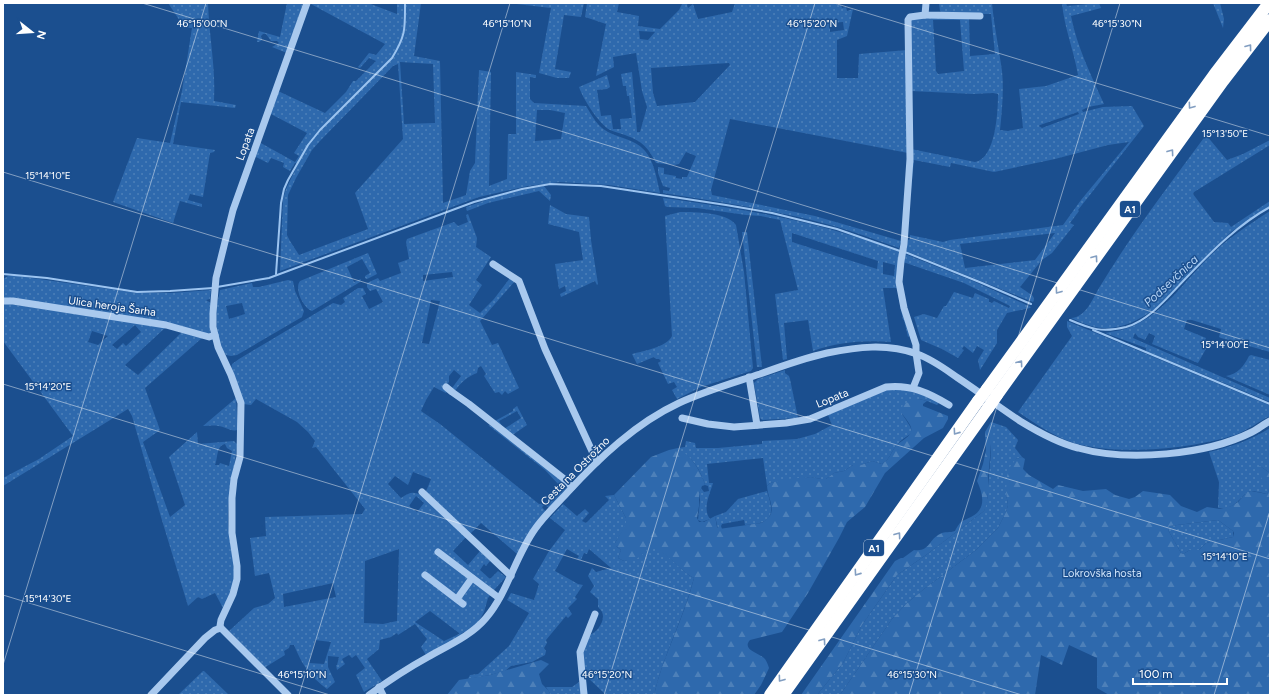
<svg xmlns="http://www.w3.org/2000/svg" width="1273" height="698" viewBox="0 0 1273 698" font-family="Figtree,sans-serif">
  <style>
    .grass { fill: url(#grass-dots); fill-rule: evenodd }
    .forest { fill: url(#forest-firs); fill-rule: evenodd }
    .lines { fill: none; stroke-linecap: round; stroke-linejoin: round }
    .stream { stroke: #9cc4f0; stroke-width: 2 }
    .minor { stroke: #a9c9ee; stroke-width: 7 }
    .highway { stroke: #fff; stroke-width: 12 }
    .highway-bridge { stroke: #fff; stroke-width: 12 }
    .oneway { stroke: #829ec1 }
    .ticks { fill: none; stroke: #fff; stroke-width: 1; stroke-opacity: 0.45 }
    .labels { text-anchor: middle; stroke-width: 3; stroke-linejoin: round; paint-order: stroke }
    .shield { fill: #1b4f8f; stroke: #bbcadd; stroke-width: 1 }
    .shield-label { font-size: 10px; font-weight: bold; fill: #fff }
    .street-label { font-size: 11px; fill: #fff; stroke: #1b4f8f }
    .park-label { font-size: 11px; fill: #cfe3fa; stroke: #1b4f8f }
    .water-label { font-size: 12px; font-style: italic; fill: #b5d3f5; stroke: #1b4f8f }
    .ticks-label { font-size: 10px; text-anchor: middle; fill: #fff; stroke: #1b4f8f; stroke-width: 3; stroke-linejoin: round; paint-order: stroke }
  </style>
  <defs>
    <pattern id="grass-dots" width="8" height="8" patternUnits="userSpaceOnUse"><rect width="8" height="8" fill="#2e69ad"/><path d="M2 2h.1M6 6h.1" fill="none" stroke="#4d80b9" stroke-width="1.8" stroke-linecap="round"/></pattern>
    <pattern id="forest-firs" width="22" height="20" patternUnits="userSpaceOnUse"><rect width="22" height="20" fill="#2e69ad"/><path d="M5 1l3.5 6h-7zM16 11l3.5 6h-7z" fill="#4d80b9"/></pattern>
  </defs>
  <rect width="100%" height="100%" fill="#1b4f8f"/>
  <g class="grass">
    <path d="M168,3H208C209,36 216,69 214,101L236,105L235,108L181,102L173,144L215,150L214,152L210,153L203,197L190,194L188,200L202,204V207L180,201L173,223L113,202L137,138L170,143L182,91L192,28L184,27Z"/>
    <path d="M287,3H303L287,53L272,47L279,43L277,41H271L266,34H263L261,36L262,40L259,42H257L259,31L280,37Z"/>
    <path d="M309,3H368L397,14V3H421L414,56L440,61L443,203L466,195L470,171L475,163L479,70L491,72L489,186L507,179L508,134H516V72L536,75V78L530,77V99L534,103L586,106C592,116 598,127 608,132C622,139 639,140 648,155C655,166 657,180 660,193L609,185L560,182L528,186L479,197L280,271L283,199L286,189L298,164L295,163L290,171L283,167L284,163L271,158L268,163L254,156L259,142L295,162L299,156L294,153L307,133L269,113L278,91L325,113L346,92L353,81H356L376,61L369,58L360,68L358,67L369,53L376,55L385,44ZM400,62L433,64L435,123L404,124ZM398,64L403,139L355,193L368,229L299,255L290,241L287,235L288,195L296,178L312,150L320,141L393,66ZM537,110H550L565,113L561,139L535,141Z"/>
    <path d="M507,3L551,4L552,3H584L581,17L564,15L555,69L571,72L569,78H557L539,73L551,8Z"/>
    <path d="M587,3H619L617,12L639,16L638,26L660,29L679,10L682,4L675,3H688L687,5L688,8L693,4L698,19L732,12L735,3H836L837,5H841L842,8L846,7L847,11L853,9L847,36L837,40V78H858L859,54L908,50V153L730,119L711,190L712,195L815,216L901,241L899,248C876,240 853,231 830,225C775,210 719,202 663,193V190L669,191L670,188L663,186L658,173V167L664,168V174L676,176V178L682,179V177H687L696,156L686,152L679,164L674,165L656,163C648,147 642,141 625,135C620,133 614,132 610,130C599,124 583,99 579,87L607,75L610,87L607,89L597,90L601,116L611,115L613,129H621L620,119L632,118L629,96H627L626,86H623L621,74L632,72L637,132H640L647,107L642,91L636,53L613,57L614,67L596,76L606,24L585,17ZM843,22L844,30L830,32V23ZM639,31L655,32L648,40L640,39ZM729,63L730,65L695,102L657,106L653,93L651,68Z"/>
    <path d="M939,3H992C994,26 999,48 1002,71C1004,90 1002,111 1000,130L1008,131L1023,128L1019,89L1046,86L1078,75C1074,51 1064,27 1062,3H1066L1067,6L1099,3L1101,8L1071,16C1077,47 1091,75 1104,104L1088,107L1082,110L1083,112L1103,107L1132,106L1144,126L1078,210L1079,211L1070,223L1074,225L1052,253L1042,260L1020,287L1033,296L1034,300L1033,302L906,251L908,240L910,239V235L943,242L950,240L1063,225L1081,200L1129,142L1108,145L1055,159L994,172L951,163L950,167L914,160L911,190V149L975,162C996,159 998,110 998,94L993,93L973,94L911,91V20L925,17L969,16L970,56L995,54L991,14H943L940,11ZM933,20H960L964,71L938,74L936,71ZM1078,112L1079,114L1042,128L1039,126L1040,125ZM1055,233L1035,260L965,268L960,244Z"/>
    <path d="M1213,3H1220L1224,19L1223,28Z"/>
    <path d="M1206,135L1227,160L1243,154L1270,140V145L1194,192L1193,194L1214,222L1228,223L1231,227L1270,201V206L1231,232L1155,309C1136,322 1115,333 1091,326C1084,324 1078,321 1071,318C1086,317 1092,300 1099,288C1131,235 1169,185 1206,135Z"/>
    <path d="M544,186L551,195L550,201L539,191L488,203L467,211L466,207L507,193Z"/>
    <path d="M663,198C681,200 699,203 717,206C779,215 839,229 897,251L900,252L897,272L911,335L908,337L904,320H903L897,288H883L891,342C865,340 838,342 813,351L808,320L784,323L787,359L783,360L775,294L798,290L780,220L761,216L746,215L697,208L667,207L665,206ZM792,233L878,261L877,269L792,242ZM883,262L895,265L894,276L883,274Z"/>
    <path d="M550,205L566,214L589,217L591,240L598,284L597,285L595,281L561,297L560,294L566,291L565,286L559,289L555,264L583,260L579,232L548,224Z"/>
    <path d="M1270,211V352L1221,338L1219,337L1221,329L1192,320H1187L1184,329L1206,338L1203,345L1207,347L1198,363L1152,344L1155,336L1149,333L1145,340L1138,337L1135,333L1133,338L1270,398V402L1146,351V348L1105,333C1115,331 1125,330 1135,325C1167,310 1188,277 1213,253C1231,236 1250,224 1270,211Z"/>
    <path d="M680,212C695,212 727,212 736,225L744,272L753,368L751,371L701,387L677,399L672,390L677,387L674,382L668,384L658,363L661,361L659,359H656L654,357L637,364L632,354C643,351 667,347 672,336L665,216Z"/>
    <path d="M468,214L477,238L476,247L491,257L476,280L482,285L469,305L480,313L494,299L510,278L515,281L480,321L492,345L498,343L519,388L508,394L505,391L502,395L499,392L495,393L484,376L486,374L481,366L478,368L477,373C467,377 461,382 455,391L452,388L461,376L454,370L449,376V382L447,384L448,390L446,393L434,387L426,400L421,411L440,424L539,504C549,503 556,494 559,485L545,470L488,425L492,426L570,487L549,508L545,505L542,507L546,512L517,554L481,523L469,535L425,494L431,479L413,472L408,485L395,476L388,484L401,498C409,493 412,491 421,495L467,536L453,551L468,565L480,551L490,561L486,566L484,564L480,570L490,579L498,571L506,577L494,590L488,598L484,612L478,623L466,633L464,632L461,634L462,636L426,655L421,647L427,639L415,624L398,635L397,633L391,637L380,640L379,649L367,659L382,681L364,692L356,675L365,668L356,655L352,658L349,655L342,659L345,664L337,670L336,665H337L339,657L328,656V667L335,682L327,689C310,676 302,665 294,645H290L289,648L284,651L285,655L264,668L229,631L254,608L268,604L275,598L269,573L255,576L250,538L266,536L265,517L362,514L365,509L316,447L312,448L315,441L308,432L297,422L256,399L251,405L243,404L231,369L232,364L239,359L333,303L341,305L345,302L343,298L358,288H363L366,294L362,296L369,309L383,302L376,289L370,291L367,287V283L378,278L380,281L401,273L398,263L409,259L406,242L407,239L454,222L458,226L468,222L466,215ZM452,272L453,277L423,281V275ZM431,300L440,301L429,344L422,343ZM416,496L424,503L417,512L409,506ZM399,549L397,621L383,624L364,623L365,561ZM333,583L336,597L284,607L283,594ZM430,611L459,633V634L444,641L415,622ZM315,640L331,642L324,664L309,663Z"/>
    <path d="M742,232H747L762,367H757Z"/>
    <path d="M368,253L377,274L367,279L365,278V276L370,273L362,259L347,267L354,282L361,279L360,282L312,311C303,308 294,289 300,281Z"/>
    <path d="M905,254L973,281L1031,307L1030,308L1007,313L997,330V343L980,370L978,360L984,350L977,346L973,353L964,346L962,349L964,350L958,358L942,349L921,340L914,317L924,314L937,318L944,306H946L954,292L973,298L975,293L989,299V302L992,303L994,301L1009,308L1010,306L964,283L903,262Z"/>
    <path d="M8,276H18L137,293H171L211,290L210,299L206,300L211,303L210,312V334L3,299V279Z"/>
    <path d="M288,280L293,281L295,291L304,311L302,317L237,355L231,356L226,355C215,340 216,321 217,303L218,300L220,290L252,283L253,287H259ZM242,303L245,314L229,319L226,306Z"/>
    <path d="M3,303L166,327L125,365L138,375L182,332L202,338L145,388L160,430L143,442L170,517L185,505L169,457L197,432L198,444L234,441L237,444C235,469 228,493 228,518C228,540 237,563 233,585C232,593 226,601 223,608L215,593L202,599L198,597L188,606L161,517L132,416L128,409L3,486V478L39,459L73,436L3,341ZM135,325L141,332L126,346L123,343L117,349L112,345ZM92,331L108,336L98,345L88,342ZM225,444L227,448L232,451L229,466L220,463L219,465H215C218,458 216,446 225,444Z"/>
    <path d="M1067,321L1269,405L1270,406V416C1258,422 1248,430 1235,435C1191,449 1119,456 1074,443C1053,436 1036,424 1018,412L1072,336L1067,327Z"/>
    <path d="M1251,355L1270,360V395L1226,376C1238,374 1244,366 1249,356Z"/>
    <path d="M785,370V373L789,376L790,379L798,418L762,420L760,418L754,383L758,379Z"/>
    <path d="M896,389C912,390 925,396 940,402L937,405L927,401L919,399L902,414C920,440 910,429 896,446C890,453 891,458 882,464L872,461L861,465H853L844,471L834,473L826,479H821L811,477L770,483L767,486L763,458L707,464L709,483H713C710,494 702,509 710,519L702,522L698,520L700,500L699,494L701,488L704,492L709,491L708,486L705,485C701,471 692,456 678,450V448L685,447L686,441L695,443L696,448H718L762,444V441L797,439L815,434L832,425L828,415L834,412L887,390Z"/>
    <path d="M236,398L238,430C230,432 225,426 218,426C213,425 208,426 203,426Z"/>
    <path d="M517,406L527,425L511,436L493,422L513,411V409ZM517,411L521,418L504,429L499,421Z"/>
    <path d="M991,422L1006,427L1018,440L1015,448L1022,457L1016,459L1006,493L1008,505L1006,512L998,528L976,550L924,589L906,604L892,619L840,695H817L843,663L862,625L897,575L926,555L984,511L988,496V486L991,452Z"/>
    <path d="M1270,428V473L1260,466L1269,490L1267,494C1262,493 1255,491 1251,491C1242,492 1237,511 1218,508L1219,482L1209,452C1231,447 1251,440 1270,428Z"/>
    <path d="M767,491C775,515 773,524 745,525L744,520L722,524L721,526L722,529H718L715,516L726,512L738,499Z"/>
    <path d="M614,495L626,518L627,524L615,543L617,547L621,550L618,558L624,561C632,559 644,553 649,546C665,548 680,571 694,578C684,618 663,655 654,695H606L585,675L588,695H585L580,658L589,635C597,633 606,620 602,612C601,610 599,608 598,607V599L590,592L594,586L588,576L592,568L596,572L611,568L589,549L587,554L584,553L581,560L577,559L579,556L567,549L555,571L578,584L583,585L575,597L577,599L568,608L572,614L568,618L566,616L546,640L547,643L544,648L546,651L545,655L532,662L511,666L505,671L490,675L468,679L470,675L478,674L509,646L529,613L507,600L511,593L534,600L539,584L533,579L549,551L565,530L550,518L563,504L577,516L585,509L589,513L582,521L586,523L609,500L605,496Z"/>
    <path d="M1218,520L1233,531V537L1206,543L1199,550H1190L1183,554L1181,553L1168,530L1169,526Z"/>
    <path d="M203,671H204L229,695H178Z"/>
    <path d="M579,682L582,695H551L546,687H572Z"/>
  </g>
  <g class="forest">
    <path d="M919,399L927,401L923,404V406L948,416V419L943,428L924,438L885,473L865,507L847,522L839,538L808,593L782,632L750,640C741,650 760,653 765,659C767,662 768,665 769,668L761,685L754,695H654C663,655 684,619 694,578C680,571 664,548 649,547C639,559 640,558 624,561L618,558L621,550L615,545V543L626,524V518L614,495L651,457L669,450L678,448C680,451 684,452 686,454C695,462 702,474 705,485L702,486L699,494V506L697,518L699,522H704L715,516L717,527L719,529L761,523C780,514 768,501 767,486L770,483L787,479L811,477L821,479H826L834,473L844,471L853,465H861L872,461L882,464C891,458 890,453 896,446C898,443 903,441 906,438C918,429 907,422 901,412L903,404Z"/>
    <path d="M991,422C992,441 990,459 988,478C988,489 989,501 984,511L926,555L897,575L862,625L843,663L817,695H801L895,561L901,558H903L914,550C930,552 928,540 940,534C945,531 950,533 955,531C961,520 961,522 971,517C987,509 983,494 977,481L983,464L986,450L985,432Z"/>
    <path d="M1022,457L1025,459L1023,469L1029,475L1053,489L1058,485L1083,491L1106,489L1115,495L1129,499L1135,497L1143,491L1170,495L1181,506L1197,512L1207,507L1220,509L1231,506L1238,502L1247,492L1251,491L1267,494L1269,490L1256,469L1260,466L1270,473V695H1109L1097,688V658L1069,645L1062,665L1041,655L1035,695H840L892,619L906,604L924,589L976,550L998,528L1006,512L1008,505L1006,493L1007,476L1010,467L1016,459ZM1218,520L1233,531L1234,533L1233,537L1206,543L1199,550H1190L1183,554L1181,553L1168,530L1169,526Z"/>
    <path d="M541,660L549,664L539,674L542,684L548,690L551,695H447L459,680L490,675Z"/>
  </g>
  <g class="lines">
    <g class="stream">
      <path d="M905,252L982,283L1031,304"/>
      <path d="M3,274L47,278L137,292L170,291L213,288"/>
      <path d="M276,274L281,203L284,189L288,180L308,145L320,130L392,58C406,35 405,29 405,3"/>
      <path d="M217,287L269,278L474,202L522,189L550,184L601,186L726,205L772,213L837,229L900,251"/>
      <path d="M1070,320C1091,329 1102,333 1126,327C1151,320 1171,293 1189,275C1213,250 1239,224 1270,207"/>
      <path d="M1093,330L1270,404"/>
    </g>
    <g class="minor">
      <path d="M926,3L925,15L980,16"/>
      <path d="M493,264L519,281L545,349L597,462"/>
      <path d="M3,301H13L166,325L209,337L215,335"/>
      <path d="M749,377L757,425"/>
      <path d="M446,387L452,392L469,404L563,478L572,487"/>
      <path d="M913,388L919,373L916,353V345L904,308L899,282L901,261L904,244L910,159L908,20L910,17L925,15"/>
      <path d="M682,418L708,424L734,427L786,423L810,419L886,387C910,384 929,393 949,405"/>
      <path d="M422,492L511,576"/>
      <path d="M438,552L499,598"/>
      <path d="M425,575L463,604"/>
      <path d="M457,599L472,578"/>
      <path d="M379,687L383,695"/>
      <path d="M151,695L205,638L215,630L221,628"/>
      <path d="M288,695L221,628L220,626L221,620L233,594L237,579V566L232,533V498L234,479L240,457L241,403L231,375L218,347L213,327V313L216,278L233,210L307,3"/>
      <path d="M369,695C388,681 408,668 428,657C447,646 471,636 486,618C508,592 515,557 535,529C544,516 556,505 567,493C599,458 636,423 679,403C705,391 733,383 760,374C782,366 804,358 827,353C857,347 887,343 917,354C932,359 945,369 958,378C979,392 999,407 1020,421C1038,432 1058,443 1078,448C1128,462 1206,455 1252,432C1258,429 1264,424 1270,421"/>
      <path d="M584,695L580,652L595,614"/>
    </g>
    <g class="highway">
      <path d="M987,389L1214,75L1269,3"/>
      <path d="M997,395L1223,81L1270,20"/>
      <path d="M770,695L978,401"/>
      <path d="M783,695L988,408"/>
    </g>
    <g class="highway-bridge">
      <path d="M978,401L987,389"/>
      <path d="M988,408L997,395"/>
    </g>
  </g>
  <defs><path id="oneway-chevron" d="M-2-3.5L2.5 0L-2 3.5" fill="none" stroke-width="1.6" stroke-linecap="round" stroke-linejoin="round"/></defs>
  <g class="oneway">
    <use href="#oneway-chevron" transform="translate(1249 47) rotate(-53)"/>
    <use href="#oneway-chevron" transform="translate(1191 106) rotate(126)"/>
    <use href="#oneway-chevron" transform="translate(1171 152) rotate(-54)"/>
    <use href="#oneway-chevron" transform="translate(1095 258) rotate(-54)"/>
    <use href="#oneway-chevron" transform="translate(1058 291) rotate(126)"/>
    <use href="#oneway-chevron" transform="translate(1020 363) rotate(-54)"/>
    <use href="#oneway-chevron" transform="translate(956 432) rotate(125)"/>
    <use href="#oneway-chevron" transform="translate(898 535) rotate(-54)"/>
    <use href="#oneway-chevron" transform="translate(857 573) rotate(125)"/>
    <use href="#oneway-chevron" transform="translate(823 641) rotate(-54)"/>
    <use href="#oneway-chevron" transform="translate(781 679) rotate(126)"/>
  </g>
  <path class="ticks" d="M142,3L1270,348M834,3L1270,136M3,172L1270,559M3,384L1022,695M3,595L330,695M3,665L206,3M299,695L510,3M604,695L815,3M909,695L1120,3M1214,695L1270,511"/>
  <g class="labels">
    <g class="shield">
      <rect x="1120" y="201" width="20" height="16" rx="3"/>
      <rect x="864" y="540" width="20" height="16" rx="3"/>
    </g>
    <g class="shield-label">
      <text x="1130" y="213">A1</text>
      <text x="874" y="552">A1</text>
    </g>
    <g class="street-label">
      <text transform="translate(245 144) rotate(-70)" y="4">Lopata</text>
      <text transform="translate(112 306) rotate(8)" y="4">Ulica heroja Šarha</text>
      <text transform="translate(832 398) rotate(-22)" y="4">Lopata</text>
      <text transform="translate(575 471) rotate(-45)" y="4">Cesta na Ostrožno</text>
    </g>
    <g class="park-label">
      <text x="1102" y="577">Lokrovška hosta</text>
    </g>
    <g class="water-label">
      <text transform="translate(1171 281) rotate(-43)" y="4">Podsevčnica</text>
    </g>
  </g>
  <g class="ticks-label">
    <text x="202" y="27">46°15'00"N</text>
    <text x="507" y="27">46°15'10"N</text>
    <text x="812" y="27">46°15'20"N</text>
    <text x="1117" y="27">46°15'30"N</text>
    <text x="1225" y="137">15°13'50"E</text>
    <text x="48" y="179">15°14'10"E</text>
    <text x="1225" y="348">15°14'00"E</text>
    <text x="48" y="390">15°14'20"E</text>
    <text x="1225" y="560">15°14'10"E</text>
    <text x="48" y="602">15°14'30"E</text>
    <text x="302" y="678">46°15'10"N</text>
    <text x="607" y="678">46°15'20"N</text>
    <text x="912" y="678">46°15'30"N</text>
  </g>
  <rect width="1273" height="698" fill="none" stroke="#ffffff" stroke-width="8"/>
  <g transform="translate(32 32) rotate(107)" stroke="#1b4f8f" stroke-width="3" paint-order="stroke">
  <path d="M0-3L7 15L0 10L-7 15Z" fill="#ffffff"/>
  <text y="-6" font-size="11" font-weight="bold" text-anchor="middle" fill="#ffffff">N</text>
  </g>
  <path d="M1133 678v6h94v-6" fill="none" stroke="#ffffff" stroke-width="2"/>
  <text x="1139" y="678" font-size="12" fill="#ffffff" stroke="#1b4f8f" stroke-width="3" paint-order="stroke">100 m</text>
</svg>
